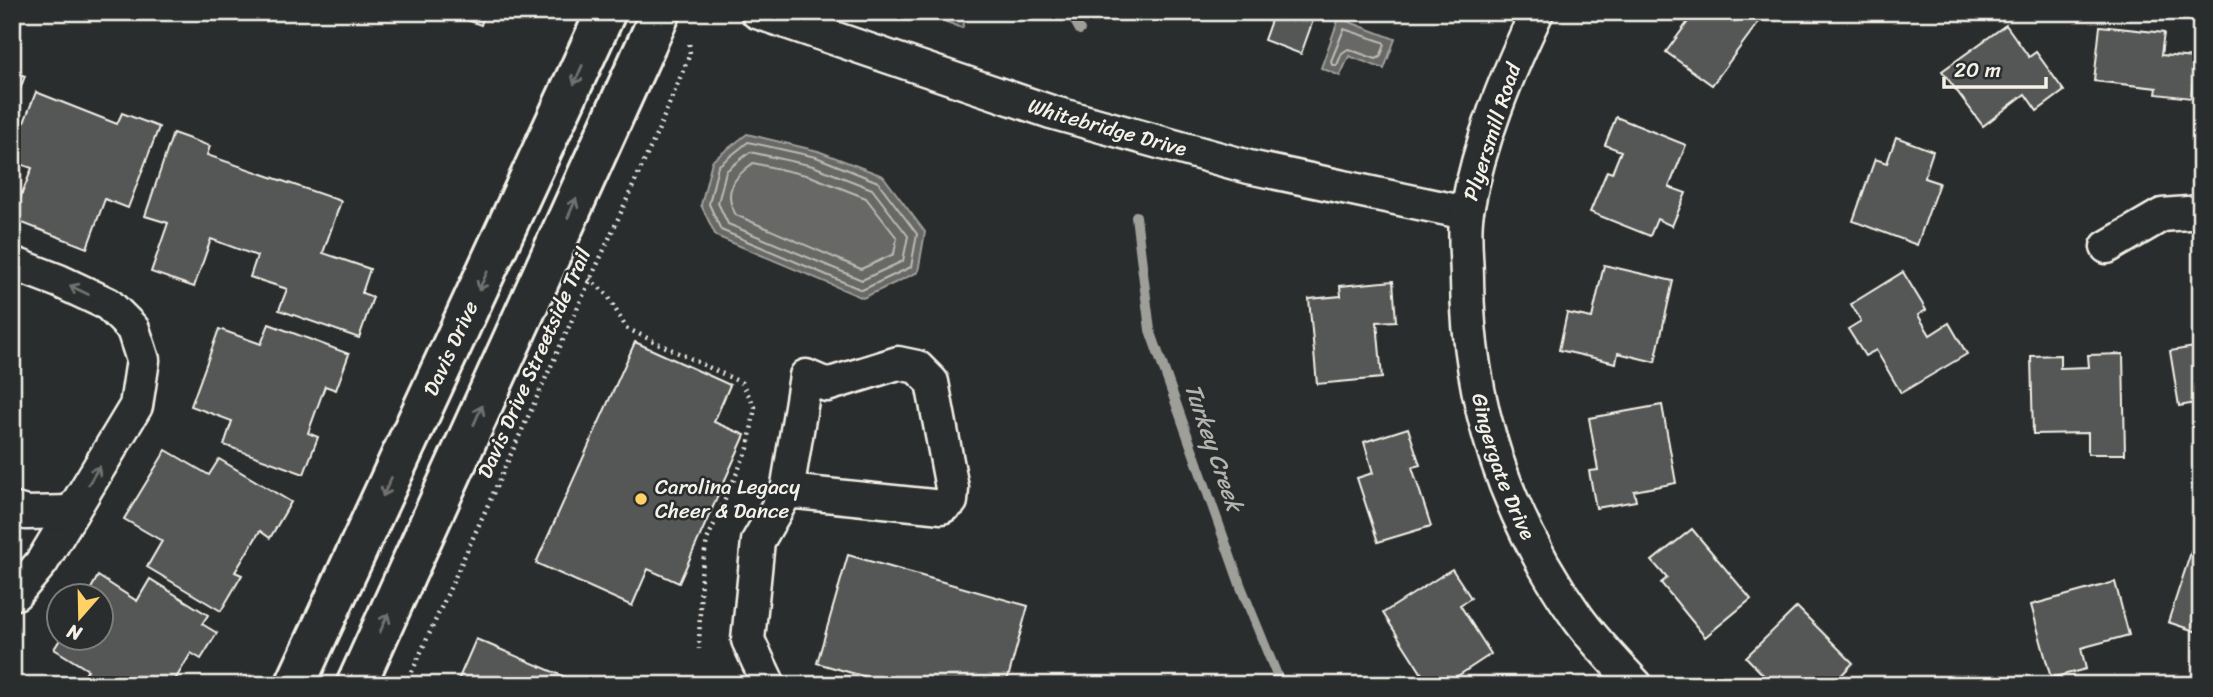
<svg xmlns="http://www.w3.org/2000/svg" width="2213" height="697" viewBox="0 0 2213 697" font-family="Sriracha,sans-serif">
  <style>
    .green { fill: #444645; stroke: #9c9c96; stroke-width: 2 }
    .water { fill: #676866; stroke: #9f9f9a; stroke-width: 2 }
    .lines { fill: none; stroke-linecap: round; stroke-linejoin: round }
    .shore { stroke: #bcbab4; stroke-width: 2 }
    .stream { stroke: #9f9f9a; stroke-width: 10 }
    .building { fill: #555756; stroke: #f4f1e8; stroke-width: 2 }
    .minor-casing { stroke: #f4f1e8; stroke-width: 37 }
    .primary-casing { stroke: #f4f1e8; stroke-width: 44 }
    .path { stroke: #f4f1e8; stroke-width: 4.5; stroke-dasharray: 2 5; stroke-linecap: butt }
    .minor { stroke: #2a2d2e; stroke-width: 32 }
    .primary { stroke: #2a2d2e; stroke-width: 38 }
    .oneway { stroke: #71726f }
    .poi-dot { fill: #ffd166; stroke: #2a2d2e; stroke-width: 2.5 }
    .labels { text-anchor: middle; stroke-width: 5; stroke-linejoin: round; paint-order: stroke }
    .street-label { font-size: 21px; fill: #f4f1e8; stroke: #2a2d2e }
    .poi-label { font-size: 21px; fill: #f4f1e8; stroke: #2a2d2e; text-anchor: start }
    .water-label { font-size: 23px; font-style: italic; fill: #b5b3ae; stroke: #2a2d2e }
  </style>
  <rect width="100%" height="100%" fill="#2a2d2e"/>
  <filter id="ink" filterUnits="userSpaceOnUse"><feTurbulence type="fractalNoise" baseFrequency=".0143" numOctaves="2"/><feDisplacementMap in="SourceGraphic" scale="14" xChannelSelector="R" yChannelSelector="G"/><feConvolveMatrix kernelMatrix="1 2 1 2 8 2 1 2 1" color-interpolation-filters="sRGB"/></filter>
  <g filter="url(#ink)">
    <path class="green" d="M921,12H969L962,28Z"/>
    <g class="water">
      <path d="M1339,18L1395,39L1384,69L1349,56L1340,76L1321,68Z"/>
      <path d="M747,134L818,151L883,176L925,232L918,272L863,298L716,236L701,205L712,161Z"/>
    </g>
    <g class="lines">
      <g class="shore">
        <path d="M1344,29L1383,42L1385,45L1380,57L1376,59L1348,49L1342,53L1337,65H1332L1331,61Z"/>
        <path d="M748,142L816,157L878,182L917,234L911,267L862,290L721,230L709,204L718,166Z"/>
        <path d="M750,152L813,166L872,189L908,236L903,261L862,280L728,224L718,203L726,171Z"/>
        <path d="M753,163L810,176L866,198L897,238L894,254L861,269L736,215C722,192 734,177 753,163Z"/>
      </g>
      <g class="stream">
        <path d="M1070,12L1080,30"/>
        <path d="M1136,216L1150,330L1241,587L1281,685"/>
      </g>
    </g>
    <g class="building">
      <path d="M444,12H485L481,25Z"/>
      <path d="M1274,12H1316L1301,54L1264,40Z"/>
      <path d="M1695,12H1757L1763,16L1712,85L1666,52Z"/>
      <path d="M2006,25L2029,57L2036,52L2064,91L2037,111L2025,94L1983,126L1942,71Z"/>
      <path d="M2100,26L2164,33L2161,55L2195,58L2191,98L2156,94L2157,88L2094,81Z"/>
      <path d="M12,72L25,76L12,111Z"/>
      <path d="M36,92L117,124L122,113L159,127L128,208L105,199L87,248L12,219L32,168L12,161V153Z"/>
      <path d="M1616,117L1686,145L1669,187L1686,193L1672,226L1657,219L1650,236L1590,212L1607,171L1612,173L1621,151L1605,145Z"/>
      <path d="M173,133L210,146L207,155L341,201L323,253L370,269L362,293L373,297L359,338L279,310L287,289L250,277L257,256L211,239L194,287L151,272L168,223L145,216Z"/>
      <path d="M1896,137L1933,151L1924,178L1939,183L1917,245L1853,221L1875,159L1887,163Z"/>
      <path d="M1604,265L1673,281L1655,362L1618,353L1616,363L1559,350L1567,313L1592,318Z"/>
      <path d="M1903,272L1926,310L1918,315L1930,335L1949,323L1967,354L1901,393L1876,350L1865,356L1848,329L1861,321L1851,304Z"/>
      <path d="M1393,281L1396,321L1377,322L1382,378L1317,384L1309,299L1341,296L1340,286Z"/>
      <path d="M269,324L349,354L336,390L325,386L308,433L318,437L304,474L224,445L232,421L191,406L219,329L261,344Z"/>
      <path d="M635,342L730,385L714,422L745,435L679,583L648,569L632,606L536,563Z"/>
      <path d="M2201,346V402L2179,406L2170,351Z"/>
      <path d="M2123,354L2125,454H2088V433L2033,434L2031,356L2060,355V368L2089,367L2088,355Z"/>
      <path d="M1662,405L1676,483L1634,491L1636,501L1596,508L1589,471L1598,470L1589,418Z"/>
      <path d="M1408,428L1420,465L1412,467L1431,526L1378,542L1357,478L1373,473L1364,442Z"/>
      <path d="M166,450L209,475L219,459L291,502L270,538L260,531L235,572L242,575L221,611L147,567L162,541L124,519Z"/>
      <path d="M1692,529L1751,599L1705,637L1661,583L1667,578L1652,561Z"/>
      <path d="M2192,549L2201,552V633L2168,622Z"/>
      <path d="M848,555L1028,606L1006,685H894L817,663Z"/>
      <path d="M1452,569L1471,598L1460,605L1491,654L1444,685H1429L1383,613Z"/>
      <path d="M98,576L137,601L150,579L208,615L202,624L217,633L201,659L191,653L172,685H78L88,670L54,649L61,638H102V596H87Z"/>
      <path d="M2115,582L2129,635L2081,648L2086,669L2051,678L2031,605Z"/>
      <path d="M1797,607L1853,663L1832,685H1773L1746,657Z"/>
      <path d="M476,639L584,685H456Z"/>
    </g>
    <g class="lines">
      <defs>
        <g id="minor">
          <path id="s1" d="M757,12L1051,112L1249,167L1466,213"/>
          <path id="s2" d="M1537,12C1507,75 1479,142 1467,211C1463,233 1467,258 1467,280C1468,402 1506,517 1577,617C1594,641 1616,663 1636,685"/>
          <path d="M2107,247L2162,215L2201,212"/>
          <path d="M12,263L59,281L108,304L133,329L143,360L136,406L42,562L16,593"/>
          <path d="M12,509L26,513L72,512"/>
          <path d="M769,685L748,640L758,541L787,491L806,376L827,385L898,363L917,367L932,382L952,488L951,501L942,507L787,491"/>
        </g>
        <g id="primary">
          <path id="s3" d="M295,685L606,12"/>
          <path d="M356,685L661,12"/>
        </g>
      </defs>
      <use href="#minor" class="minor-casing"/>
      <use href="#primary" class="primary-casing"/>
      <g class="path">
        <path d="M589,279L607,294L626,328L742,383L755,407L748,448L707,540L701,574L699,649"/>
        <path d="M406,685L658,131L690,54L689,43"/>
      </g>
      <use href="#minor" class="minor"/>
      <use href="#primary" class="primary"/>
    </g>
    <defs><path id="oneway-shaft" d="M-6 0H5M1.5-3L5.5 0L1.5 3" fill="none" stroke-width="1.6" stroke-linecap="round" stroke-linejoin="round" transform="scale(1.75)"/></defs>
    <g class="oneway">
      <use href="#oneway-shaft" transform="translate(578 75) rotate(114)"/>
      <use href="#oneway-shaft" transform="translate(572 208) rotate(-66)"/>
      <use href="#oneway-shaft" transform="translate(483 281) rotate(115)"/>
      <use href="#oneway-shaft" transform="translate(79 290) rotate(-154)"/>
      <use href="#oneway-shaft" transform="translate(478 415) rotate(-66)"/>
      <use href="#oneway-shaft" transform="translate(94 475) rotate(-59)"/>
      <use href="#oneway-shaft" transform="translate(387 487) rotate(115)"/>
      <use href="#oneway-shaft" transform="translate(384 623) rotate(-66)"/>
    </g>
  </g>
  <circle class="poi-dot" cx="641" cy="499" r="7"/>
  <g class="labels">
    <g class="street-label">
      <text dy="7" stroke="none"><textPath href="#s1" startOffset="369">Whitebridge Drive</textPath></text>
      <text transform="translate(1492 132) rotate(-72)" y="7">Plyersmill Road</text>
      <text dy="7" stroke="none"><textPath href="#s3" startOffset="371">Davis Drive</textPath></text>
      <text transform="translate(534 363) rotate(-66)" y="7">Davis Drive Streetside Trail</text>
      <text dy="7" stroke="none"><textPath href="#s2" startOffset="472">Gingergate Drive</textPath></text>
    </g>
    <g class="poi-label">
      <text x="655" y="494">Carolina Legacy<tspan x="655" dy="24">Cheer &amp; Dance</tspan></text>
    </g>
    <g class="water-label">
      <text transform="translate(1214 447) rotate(71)" y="8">Turkey Creek</text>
    </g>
  </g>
  <rect width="2213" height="697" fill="none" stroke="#2a2d2e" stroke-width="42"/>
  <rect x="21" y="21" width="2171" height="655" fill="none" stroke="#f4f1e8" stroke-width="2.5" filter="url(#ink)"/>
  <g transform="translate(80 617) rotate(200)"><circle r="33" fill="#2a2d2e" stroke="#7b7b78" stroke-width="2"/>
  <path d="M0-5L12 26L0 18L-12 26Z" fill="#ffd166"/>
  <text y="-10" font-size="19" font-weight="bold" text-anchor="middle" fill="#f4f1e8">N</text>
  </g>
  <path d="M1944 77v10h102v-10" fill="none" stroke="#f4f1e8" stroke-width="3.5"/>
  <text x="1954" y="77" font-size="21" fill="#f4f1e8" stroke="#2a2d2e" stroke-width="5" paint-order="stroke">20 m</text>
</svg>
